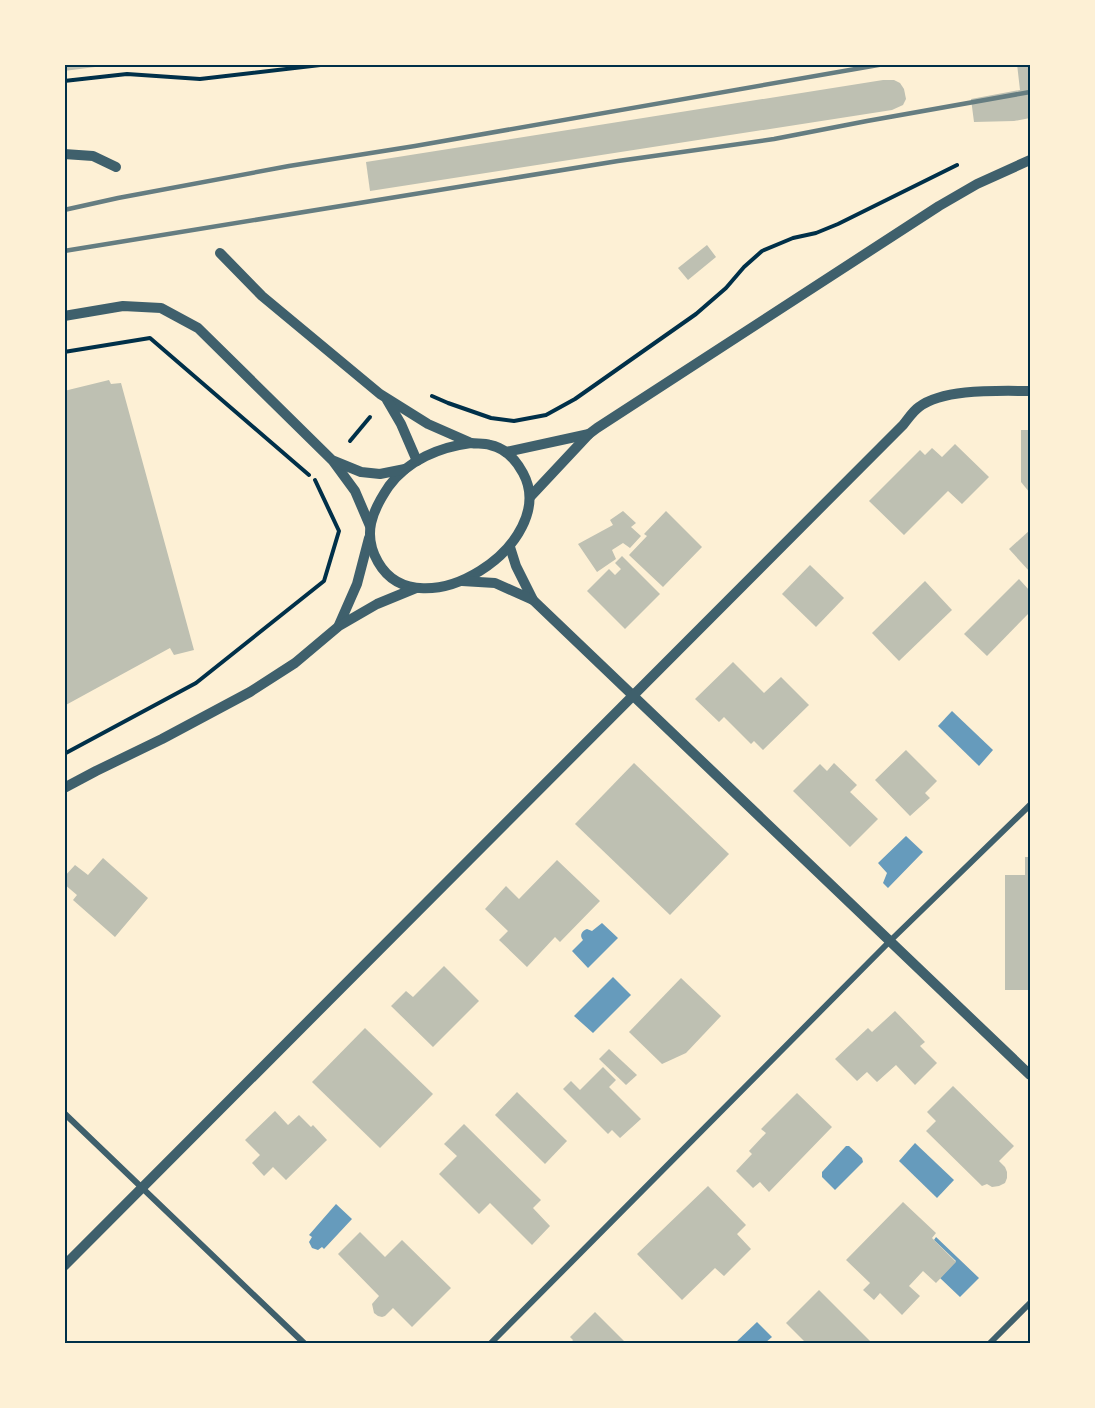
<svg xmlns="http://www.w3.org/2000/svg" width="1095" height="1408" viewBox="0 0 1095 1408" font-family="'Exo 2',sans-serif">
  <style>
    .water { fill: #669bbc }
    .building { fill: #bec0b2 }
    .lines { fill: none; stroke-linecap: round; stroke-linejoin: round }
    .path { stroke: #003049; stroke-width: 4 }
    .minor { stroke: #3f606c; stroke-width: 6 }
    .tertiary { stroke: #3f606c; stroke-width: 10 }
    .rail { stroke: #657d81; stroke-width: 4.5 }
    .neatline { fill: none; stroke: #003049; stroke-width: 2 }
  </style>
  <rect width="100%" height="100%" fill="#fdf0d5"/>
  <g class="water">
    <path d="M952,711L993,750L979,766L938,726Z"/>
    <path d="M906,836L923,852L888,888L883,883L887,873L878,863Z"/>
    <path d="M602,923L618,938L588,968L572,951L583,940C579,935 582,931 587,929L592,931Z"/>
    <path d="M613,977L631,995L593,1033L574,1016Z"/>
    <path d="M915,1143L954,1180L937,1198L899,1161Z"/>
    <path d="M846,1146H849L862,1158L863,1162L835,1190L822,1177V1172Z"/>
    <path d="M336,1204L352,1219L324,1249L322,1247L318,1250L312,1248L309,1242L312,1237L309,1235Z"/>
    <path d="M936,1237L979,1278L960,1297L940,1278L956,1261L934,1240Z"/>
    <path d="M757,1322L772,1337L765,1343H735Z"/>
  </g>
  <g class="building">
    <path d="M64,64H103V66L64,71Z"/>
    <path d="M1017,64H1030V118L1014,121L974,122L971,99L1020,90Z"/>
    <path d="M883,80H894L900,83L904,89L906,99L903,105L892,110L370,191L366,162Z"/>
    <path d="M707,245L716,257L688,280L678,268Z"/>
    <path d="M109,380L111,384L121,383L194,650L174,655L170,648L64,706V391Z"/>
    <path d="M1021,430H1030V493L1021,482Z"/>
    <path d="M955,444L989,477L962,504L948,491L904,535L869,501L920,450L925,455L932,448L942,457Z"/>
    <path d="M623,511L636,523L631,527L641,536L630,548L623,543L612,550L616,559L597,572L578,544L613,525L610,520Z"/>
    <path d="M666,511L702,547L663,587L629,555L647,536L644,534Z"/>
    <path d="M1030,530V572L1009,549Z"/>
    <path d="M622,556L660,594L625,629L587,591L609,569L615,575L621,569L615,563Z"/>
    <path d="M810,565L844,598L816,627L782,594Z"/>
    <path d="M1019,579L1030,591V612L987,656L964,634Z"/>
    <path d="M925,581L952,610L899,661L872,633Z"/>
    <path d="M733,662L764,693L781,677L809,705L763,750L754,741L751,744L724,717L719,722L695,699Z"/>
    <path d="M906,750L937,781L925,793L930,798L910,816L875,780Z"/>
    <path d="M634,763L729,854L670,915L575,824Z"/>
    <path d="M834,763L857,785L850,792L878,819L850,847L793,791L820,764L827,771Z"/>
    <path d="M1025,857H1030V990H1005V875H1025Z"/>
    <path d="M103,858L148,898L115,937L73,900L77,895L64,884V877L75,865L88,875Z"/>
    <path d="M557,860L600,901L560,942L555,937L527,967L499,940L508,931L485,909L506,886L519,899Z"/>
    <path d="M444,966L479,1001L433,1047L391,1006L406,991L413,997Z"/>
    <path d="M681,978L721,1016L686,1053L662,1064L629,1032Z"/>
    <path d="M895,1011L925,1042L920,1046L937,1063L915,1085L896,1065L877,1082L867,1072L857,1081L835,1059L868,1028L872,1032Z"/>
    <path d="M365,1028L433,1094L380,1148L312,1082Z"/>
    <path d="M609,1049L637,1075L626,1085L599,1059Z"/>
    <path d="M603,1067L616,1080L609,1087L641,1119L620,1138L612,1130L608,1134L563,1089L571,1081L580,1090Z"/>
    <path d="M953,1086L1014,1146L999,1161L1005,1167L1007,1172V1178L1005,1183L999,1186L992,1187L987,1184L982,1186L926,1131L936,1121L927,1112Z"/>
    <path d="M517,1092L567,1141L545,1164L495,1115Z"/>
    <path d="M797,1093L832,1127L769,1192L760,1182L753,1188L736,1171L752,1154L749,1151L766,1133L761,1129Z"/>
    <path d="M275,1111L288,1125L299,1115L311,1127L313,1125L327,1140L286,1180L273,1167L264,1176L252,1163L260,1155L245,1140Z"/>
    <path d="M464,1124L541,1200L533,1208L550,1226L532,1245L490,1203L479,1214L439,1174L457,1156L444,1144Z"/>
    <path d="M708,1186L746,1225L737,1234L751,1249L724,1276L715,1268L682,1300L637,1254Z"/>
    <path d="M903,1202L936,1233L932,1238L956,1262L936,1283L923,1271L909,1286L920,1296L902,1315L880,1293L874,1300L863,1290L870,1283L846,1260Z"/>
    <path d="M360,1232L385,1257L402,1240L451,1288L412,1327L393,1308L385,1316L382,1317L378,1316L374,1313L372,1304L379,1296L338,1254Z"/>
    <path d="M819,1290L873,1344H807L786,1323Z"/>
    <path d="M595,1312L627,1344H570L573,1340L570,1337Z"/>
  </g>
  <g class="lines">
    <g class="path">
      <path d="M64,81L127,74L200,79L329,64"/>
      <path d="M64,352L150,338L309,475"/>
      <path d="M432,396L448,403L491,418L514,421L546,415L575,399L696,314L726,288L744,267L762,251L793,238L816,233L838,224L957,165"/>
      <path d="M350,441L370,417"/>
      <path d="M64,754L196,683L324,581L339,531L315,480"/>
    </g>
    <g class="minor">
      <path d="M64,1113L305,1344"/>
      <path d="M490,1344L890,941L1030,805"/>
      <path d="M989,1344L1030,1303"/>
    </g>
    <g class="tertiary">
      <path d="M64,154L93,156L116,167"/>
      <path d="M220,253L262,296L380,394L428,424L469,442"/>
      <path d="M64,316L123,306L161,308L198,328L333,461L355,491L370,526"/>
      <path d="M387,400L401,424L417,461"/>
      <path d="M471,443C477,444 484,443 490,445C505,448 516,460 523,473C561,543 419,634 378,562C362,534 372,511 389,486C408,460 440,447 471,443Z"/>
      <path d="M506,452L589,434"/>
      <path d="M334,461L361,472L380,474L405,469"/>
      <path d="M530,497L589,434L597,428L939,206L977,184L1030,160"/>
      <path d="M510,547L516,566L533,600L1030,1075"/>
      <path d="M462,581L495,583L533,600"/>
      <path d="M339,625L357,584L369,538"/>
      <path d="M64,788L96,771L162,739L250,692L295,663L339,626L377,604L416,588"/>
      <path d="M64,1266L903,425C908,419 913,411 919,407C944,388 999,391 1030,391"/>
    </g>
    <g class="rail">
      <path d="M64,210L118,198L289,166L415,146L884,64"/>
      <path d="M64,251L618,161L774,139L867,121L1030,92"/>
    </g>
  </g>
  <rect width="1095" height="1408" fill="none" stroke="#fdf0d5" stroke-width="132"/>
  <rect x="66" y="66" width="963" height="1276" class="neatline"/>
</svg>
